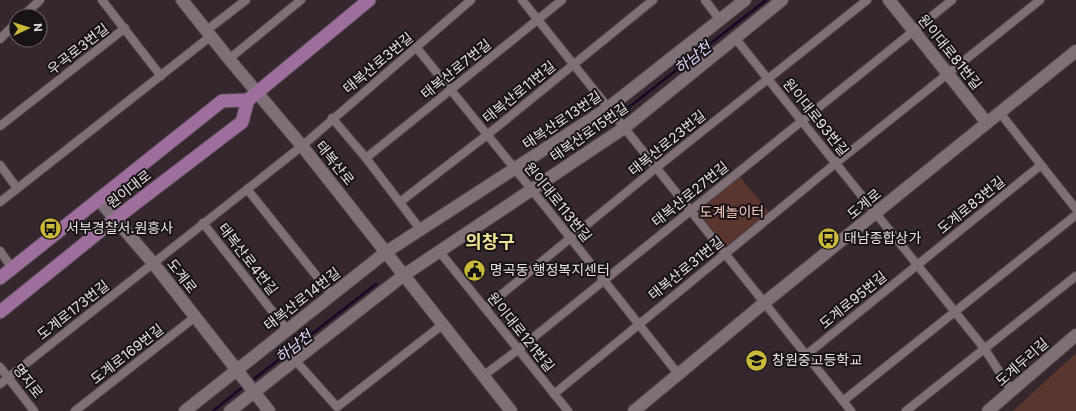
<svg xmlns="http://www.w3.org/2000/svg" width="1076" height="411" viewBox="0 0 1076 411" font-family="Inter,'Noto Sans KR',sans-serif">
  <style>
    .park { fill: #5a362e }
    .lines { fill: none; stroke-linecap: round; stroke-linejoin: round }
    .stream { stroke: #170827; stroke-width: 2.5 }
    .street-casing { stroke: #50474b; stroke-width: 10 }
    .secondary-casing { stroke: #50474b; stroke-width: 14 }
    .primary-casing { stroke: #50474b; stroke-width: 15 }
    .street { stroke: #7e7077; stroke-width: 8 }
    .secondary { stroke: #7e7077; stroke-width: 12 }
    .primary { stroke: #9e6f9d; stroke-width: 13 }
    .labels { text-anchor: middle; stroke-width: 4; stroke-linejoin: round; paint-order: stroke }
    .street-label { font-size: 14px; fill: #e7dfe3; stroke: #181315 }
    .park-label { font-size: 14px; fill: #f8cabf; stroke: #181315 }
    .poi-label { font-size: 14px; fill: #e7dfe3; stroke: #181315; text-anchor: start }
    .water-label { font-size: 15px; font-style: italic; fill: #e4d5fb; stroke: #181315 }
    .district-label { font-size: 18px; font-weight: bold; fill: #eee394; stroke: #181315 }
  </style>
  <rect width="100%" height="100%" fill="#34282e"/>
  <g class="park">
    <path d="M739,176L769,212L726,247L698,211Z"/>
    <path d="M1076,353V411H1013Z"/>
  </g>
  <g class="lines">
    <g class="stream">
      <path d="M619,115L766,0"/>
      <path d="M250,382L376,284"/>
      <path d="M213,411L244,386"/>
    </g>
    <defs>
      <g id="street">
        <path d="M102,0L161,76"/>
        <path d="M522,0L851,411"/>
        <path d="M705,0L720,20"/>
        <path d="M23,16L40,0"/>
        <path d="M207,30L246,0"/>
        <path d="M735,38L984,348L1011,390"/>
        <path d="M0,39L16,23"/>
        <path d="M416,47L549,211L679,375"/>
        <path d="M229,59L301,0"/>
        <path d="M1000,113L1076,209"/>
        <path d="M332,118L366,158L420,229"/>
        <path d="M0,126L125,28"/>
        <path d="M366,158L562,0"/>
        <path d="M0,165L17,188"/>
        <path d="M247,189L331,294"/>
        <path d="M0,202L211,36"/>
        <path d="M400,202L487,135L653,0"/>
        <path d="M203,223L287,330"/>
        <path d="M0,251L12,268"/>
        <path d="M439,251L568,411"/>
        <path d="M485,308L656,168L867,0"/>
        <path d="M806,355L1041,165"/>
        <path d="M295,360L337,407L442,325"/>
        <path d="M0,367L34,411"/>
        <path d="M483,376L519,349L952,0"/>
        <path d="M0,384L302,146L471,0"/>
        <path d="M554,394L836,163L1040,0"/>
        <path d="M843,401L1076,215"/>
        <path d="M75,411L195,317"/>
        <path d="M906,411L1076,276"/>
      </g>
      <g id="secondary">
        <path d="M182,0L229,59L302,146L511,411"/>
        <path d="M889,0L987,123"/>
        <path d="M98,199L153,263L269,411"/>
        <path d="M185,411L386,252L608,108L745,0"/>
        <path d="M230,411L404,275L624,128L782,0"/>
        <path d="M634,411L764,303L1076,51"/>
        <path d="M988,411L1076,335"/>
      </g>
      <g id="primary">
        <path d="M0,278L222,101L248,100"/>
        <path d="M0,312L115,219L242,122L248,100L369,0"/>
      </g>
    </defs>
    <use href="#street" class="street-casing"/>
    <use href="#secondary" class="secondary-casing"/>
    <use href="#primary" class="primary-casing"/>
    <use href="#street" class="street"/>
    <use href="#secondary" class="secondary"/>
    <use href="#primary" class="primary"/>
  </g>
  <defs>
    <symbol id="bus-disc" viewBox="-11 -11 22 22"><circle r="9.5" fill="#cbba39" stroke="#181315"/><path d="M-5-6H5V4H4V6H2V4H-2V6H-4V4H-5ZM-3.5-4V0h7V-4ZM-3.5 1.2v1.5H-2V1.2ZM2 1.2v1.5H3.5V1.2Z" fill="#111"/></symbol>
    <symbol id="civic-disc" viewBox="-11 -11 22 22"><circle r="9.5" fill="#cbba39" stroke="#181315"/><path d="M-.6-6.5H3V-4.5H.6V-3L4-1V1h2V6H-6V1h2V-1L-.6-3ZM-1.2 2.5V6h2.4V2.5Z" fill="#111"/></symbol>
    <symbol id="school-disc" viewBox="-11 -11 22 22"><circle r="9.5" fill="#cbba39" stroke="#181315"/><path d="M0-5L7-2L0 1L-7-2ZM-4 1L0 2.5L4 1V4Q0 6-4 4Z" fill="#111"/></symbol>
  </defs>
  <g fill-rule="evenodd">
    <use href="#bus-disc" x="38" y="216" width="25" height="25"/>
    <use href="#bus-disc" x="816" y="226" width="25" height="25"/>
    <use href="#civic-disc" x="462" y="258" width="25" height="25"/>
    <use href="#school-disc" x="744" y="348" width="25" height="25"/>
  </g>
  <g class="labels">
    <g class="street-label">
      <text transform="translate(78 49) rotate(-38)" y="5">우곡로3번길</text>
      <text transform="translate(950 52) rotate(51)" y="5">원이대로81번길</text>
      <text transform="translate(378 63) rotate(-40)" y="5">태복산로3번길</text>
      <text transform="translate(456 69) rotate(-39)" y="5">태복산로7번길</text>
      <text transform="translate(519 92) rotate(-39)" y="5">태복산로11번길</text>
      <text transform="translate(816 117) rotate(51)" y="5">원이대로93번길</text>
      <text transform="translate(562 120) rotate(-34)" y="5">태복산로13번길</text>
      <text transform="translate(589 132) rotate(-35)" y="5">태복산로15번길</text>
      <text transform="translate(667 143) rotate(-39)" y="5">태복산로23번길</text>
      <text transform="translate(335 163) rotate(51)" y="5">태복산로</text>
      <text transform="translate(129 189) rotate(-38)" y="5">원이대로</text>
      <text transform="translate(690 194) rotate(-39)" y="5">태복산로27번길</text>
      <text transform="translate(558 202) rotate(51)" y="5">원이대로113번길</text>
      <text transform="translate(864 204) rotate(-39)" y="5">도계로</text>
      <text transform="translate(971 205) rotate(-39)" y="5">도계로83번길</text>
      <text transform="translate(248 259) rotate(52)" y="5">태복산로4번길</text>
      <text transform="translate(686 268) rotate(-39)" y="5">태복산로31번길</text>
      <text transform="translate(182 276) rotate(52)" y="5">도계로</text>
      <text transform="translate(302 299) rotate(-38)" y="5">태복산로14번길</text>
      <text transform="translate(853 300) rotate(-39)" y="5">도계로95번길</text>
      <text transform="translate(73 310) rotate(-38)" y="5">도계로173번길</text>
      <text transform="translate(521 332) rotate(51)" y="5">원이대로121번길</text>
      <text transform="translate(127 354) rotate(-38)" y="5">도계로169번길</text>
      <text transform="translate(1022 362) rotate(-41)" y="5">도계두리길</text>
      <text transform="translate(28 381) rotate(52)" y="5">명지로</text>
    </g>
    <g class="park-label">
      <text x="732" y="217">도계놀이터</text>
    </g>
    <g class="poi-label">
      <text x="66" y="233">서부경찰서.원흥사</text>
      <text x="844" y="243">대남종합상가</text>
      <text x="490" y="275">명곡동 행정복지센터</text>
      <text x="772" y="365">창원중고등학교</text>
    </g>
    <g class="water-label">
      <text transform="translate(693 58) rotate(-38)" y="5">하남천</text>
      <text transform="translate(294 347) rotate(-38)" y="5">하남천</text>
    </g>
    <g class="district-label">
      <text x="490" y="248">의창구</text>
    </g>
  </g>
  <g transform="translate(28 28) rotate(86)"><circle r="19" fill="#181315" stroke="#6b6567"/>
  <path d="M0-3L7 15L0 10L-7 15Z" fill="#cbba39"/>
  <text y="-6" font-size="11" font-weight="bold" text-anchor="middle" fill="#e7dfe3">N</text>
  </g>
</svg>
